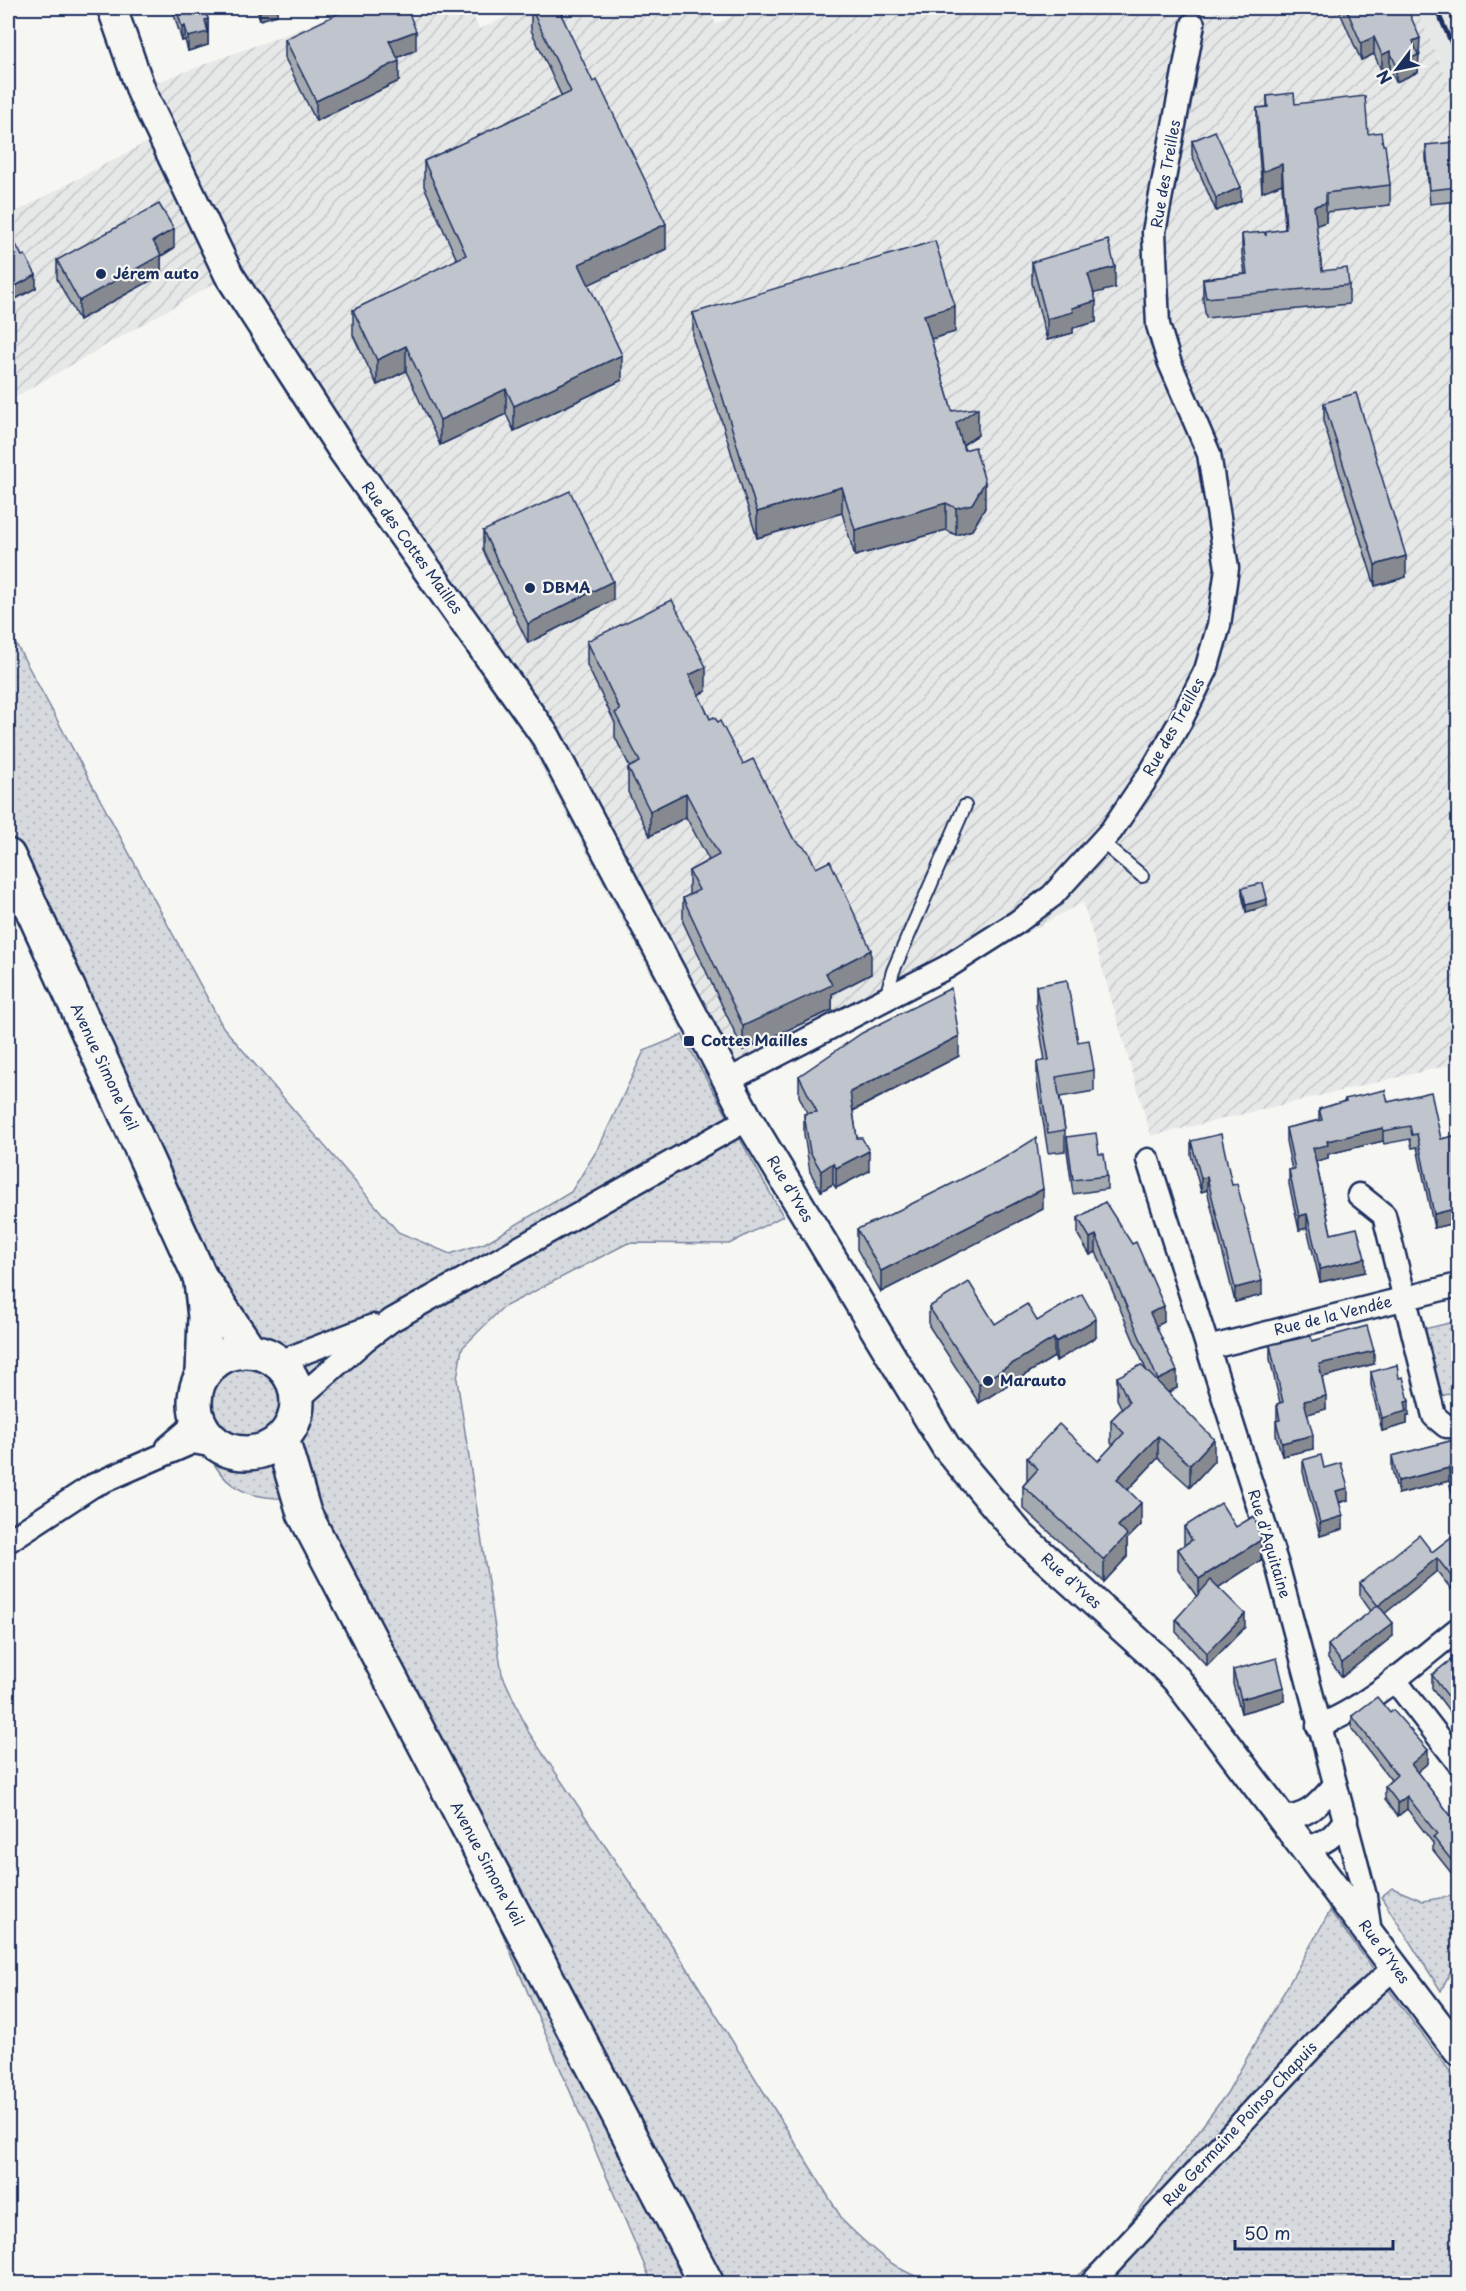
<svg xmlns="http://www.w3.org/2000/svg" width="1466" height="2291" font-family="'Playpen Sans',sans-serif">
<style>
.built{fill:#e6e7e7}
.industrial{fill:url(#industrial-furrows)}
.grass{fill:url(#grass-dots);stroke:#78849e;stroke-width:1.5}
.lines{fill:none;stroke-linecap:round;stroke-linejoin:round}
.service-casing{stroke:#1b2f5e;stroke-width:16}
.minor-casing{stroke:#1b2f5e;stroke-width:27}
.tertiary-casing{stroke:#1b2f5e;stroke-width:33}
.secondary-casing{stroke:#1b2f5e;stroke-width:38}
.service{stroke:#f6f6f2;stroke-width:12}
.minor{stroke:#f6f6f2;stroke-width:22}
.tertiary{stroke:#f6f6f2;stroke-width:28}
.secondary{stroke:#f6f6f2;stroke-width:33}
.rail{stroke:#1b2f5e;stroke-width:4.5}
.wall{fill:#a5a9b0;stroke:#1b2f5e;stroke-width:1.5}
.shaded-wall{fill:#868990;stroke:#1b2f5e;stroke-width:1.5}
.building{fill:#c0c4cd;stroke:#1b2f5e;stroke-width:1.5}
.poi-dot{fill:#1b2f5e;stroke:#f6f6f2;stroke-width:2}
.labels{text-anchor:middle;stroke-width:4.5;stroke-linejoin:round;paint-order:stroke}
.street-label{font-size:15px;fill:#1b2f5e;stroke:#f6f6f2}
.poi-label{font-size:15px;font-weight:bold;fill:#1b2f5e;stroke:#f6f6f2;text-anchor:start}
</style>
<defs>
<pattern id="industrial-furrows" width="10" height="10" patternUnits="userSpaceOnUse" patternTransform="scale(1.5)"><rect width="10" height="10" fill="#e6e7e7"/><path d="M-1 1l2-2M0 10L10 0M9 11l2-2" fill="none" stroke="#c5c6c9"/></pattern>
<pattern id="grass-dots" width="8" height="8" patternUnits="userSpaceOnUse" patternTransform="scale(1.5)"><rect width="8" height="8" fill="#d6d9dd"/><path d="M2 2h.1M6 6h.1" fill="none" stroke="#b7bbc0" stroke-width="1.8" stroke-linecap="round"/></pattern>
</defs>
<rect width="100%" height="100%" fill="#f6f6f2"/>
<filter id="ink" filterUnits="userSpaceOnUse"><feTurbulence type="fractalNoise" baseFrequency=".0167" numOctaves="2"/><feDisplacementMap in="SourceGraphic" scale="12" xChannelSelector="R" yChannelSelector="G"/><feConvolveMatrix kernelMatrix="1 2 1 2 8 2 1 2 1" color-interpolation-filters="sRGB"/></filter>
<g filter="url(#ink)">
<polygon class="built" points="1416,8 1458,8 1458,103"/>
<polygon class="industrial" points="357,8 470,8 479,29 529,8 708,8 716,24 749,8 1416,8 1458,103 1458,1063 1151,1136 1083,902 718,1101 501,691 335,465 217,282 8,401 8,216 149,141 128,95 157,82"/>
<g class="grass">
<path d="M8 629 223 1027 398 1232 450 1254 485 1243 571 1192 599 1147 644 1051 682 1035 783 1216 729 1244 628 1243 502 1308 462 1348 457 1379 502 1674 529 1733 686 1966 844 2222C873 2250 896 2273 936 2283H652L316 1497C256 1503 214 1495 202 1428 200 1415 196 1400 197 1386 199 1369 209 1350 215 1333L8 880Z"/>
<polygon points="1458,1321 1458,1392 1440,1396 1424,1329"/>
<polygon points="1392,1888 1423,1901 1458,1895 1458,1963 1453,1966 1441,1991 1381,1897"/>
<polygon points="1330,1911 1458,2082 1458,2283 1056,2284 1074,2278 1109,2251 1227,2093"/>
</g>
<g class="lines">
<g class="service-casing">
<g id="service">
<polyline points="1102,842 1142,876"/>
<polyline points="886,998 893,971 965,806"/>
</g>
</g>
<g class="minor-casing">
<g id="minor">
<polyline points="727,1081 947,967 1016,923 1052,896 1111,831 1151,772 1180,722 1206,670 1219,625 1227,568 1209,454 1169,361 1158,325 1154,232 1193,24"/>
<polyline points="1148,1160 1278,1568 1365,1896 1370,1933"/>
<polyline points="1359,1195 1384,1215 1434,1416 1446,1426 1458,1426"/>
<polyline points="1208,1348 1458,1285"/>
<polyline points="279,1362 373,1326"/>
<polyline points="297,1400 365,1340 392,1320 748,1119"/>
<polyline points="168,1447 189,1429 195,1412"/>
<polyline points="8,1541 92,1486 193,1442 220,1447"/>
<polyline points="1394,1679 1458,1762"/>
<path d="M1318 1726C1366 1709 1418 1660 1458 1629"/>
<path d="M1282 1818C1309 1817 1318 1804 1334 1786"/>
<path d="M1305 1847C1326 1844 1334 1836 1346 1819"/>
<polyline points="1091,2284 1348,2009 1394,1968"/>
</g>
</g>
<g class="tertiary-casing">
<polyline id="tertiary" points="112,8 142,93 229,275 343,451 546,737 748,1119 946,1447 1020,1535 1155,1657 1177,1680 1458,2051"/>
</g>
<g class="secondary-casing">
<g id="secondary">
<polyline points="8,856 200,1277 250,1351"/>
<polyline points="201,1282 205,1317 203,1373"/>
<circle cx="246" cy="1402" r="51"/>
<polyline points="282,1439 304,1513 707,2284"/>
</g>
</g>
<use href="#service" class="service"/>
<use href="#minor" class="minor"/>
<use href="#tertiary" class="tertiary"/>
<use href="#secondary" class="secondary"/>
<g class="rail">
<polyline points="1436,8 1458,58"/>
<polyline points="1449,8 1458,30"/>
</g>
</g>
<g class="wall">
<polygon points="172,8 205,8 208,19 208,45 188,51 185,40 182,41"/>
<polygon points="253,8 277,8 277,15 260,20 257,10 254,11"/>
<polygon points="531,8 558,8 666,249 588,284 622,380 514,431 506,414 440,445 406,371 377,385 353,335 353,310 457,260 424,186 424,161 562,97 531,30"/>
<polygon points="1338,8 1407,8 1420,55 1418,55 1418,72 1396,82 1390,68 1382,72 1374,54 1361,60"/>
<polygon points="285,39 416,50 397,58 399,81 316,121 285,58"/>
<polygon points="1267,96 1295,104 1368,134 1383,145 1390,185 1390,205 1326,212 1326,222 1316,225 1322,271 1349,285 1349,304 1206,318 1203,299 1203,279 1245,274 1242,254 1242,234 1266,236 1285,229 1282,184 1262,192 1257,128 1257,108 1267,107"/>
<polygon points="1192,141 1241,201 1216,211 1192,155"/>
<polygon points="1426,145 1458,164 1458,201 1430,204 1426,158"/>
<polygon points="8,229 36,288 8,303"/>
<polygon points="174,248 161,256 161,275 79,320 57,279 57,260"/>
<polygon points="1032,262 1115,288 1093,293 1096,322 1073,328 1073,333 1047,340 1032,283"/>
<polygon points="693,313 955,332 931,339 952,411 978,435 963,445 985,508 972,530 956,535 946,530 855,556 842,513 757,538 722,422 693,339"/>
<polygon points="1324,403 1406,577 1375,586 1324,424"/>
<polygon points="483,531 613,600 528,643 483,550"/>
<polygon points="587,641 706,691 698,694 710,719 793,838 816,868 871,974 832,994 832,1010 743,1050 683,922 683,898 689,895 689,871 709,860 686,817 650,836 628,792 628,768 630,767 615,737 615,723 587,665"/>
<polygon points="1242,888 1267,906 1246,912 1242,895"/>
<polygon points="1036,986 1078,1042 1094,1070 1094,1091 1060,1097 1065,1130 1065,1151 1048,1153 1037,1082 1037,1062 1045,1061 1036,1006"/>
<polygon points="959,1056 853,1111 857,1138 869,1171 836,1188 833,1184 821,1191 810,1172 804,1134 804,1114 807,1113 799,1096 799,1076"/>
<polygon points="1345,1099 1388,1102 1441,1139 1458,1135 1458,1222 1434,1228 1417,1147 1412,1148 1410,1139 1384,1144 1383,1141 1328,1154 1328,1158 1316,1161 1331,1234 1365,1272 1320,1282 1307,1228 1299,1230 1289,1184 1289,1170 1292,1170 1286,1141 1286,1128 1319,1120 1319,1109 1345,1101"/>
<polygon points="1067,1137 1099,1154 1107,1176 1107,1189 1073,1194 1067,1151"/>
<polygon points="1191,1141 1232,1185 1262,1295 1235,1302 1207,1190 1201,1192 1191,1155"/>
<polygon points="1105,1202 1164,1322 1156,1326 1177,1388 1168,1393 1214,1461 1190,1487 1158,1458 1128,1490 1141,1525 1127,1539 1127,1557 1104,1582 1023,1508 1023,1486 1027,1481 1027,1458 1098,1461 1113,1445 1111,1443 1111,1420 1122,1409 1117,1399 1117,1377 1147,1372 1096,1252 1090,1255 1078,1235 1078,1218"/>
<polygon points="1043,1209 881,1292 857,1249 857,1229"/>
<polygon points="929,1307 995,1324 1037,1321 1096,1337 1056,1361 1054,1357 979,1403 929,1326"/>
<polygon points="1312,1341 1374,1364 1322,1377 1326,1409 1307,1414 1313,1449 1282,1456 1276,1435 1276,1421 1277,1421 1277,1404 1280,1403 1270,1359 1270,1345"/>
<polygon points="1371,1372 1409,1415 1407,1415 1407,1424 1382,1431 1371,1385"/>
<polygon points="1458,1439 1453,1496 1449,1481 1398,1494 1392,1469 1392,1456"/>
<polygon points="1303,1460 1324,1468 1348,1500 1339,1503 1343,1529 1320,1536 1303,1472"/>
<polygon points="1184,1527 1236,1527 1261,1560 1218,1587 1245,1627 1207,1666 1176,1632 1176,1619 1197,1597 1178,1570 1178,1549 1184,1545"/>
<polygon points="1458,1532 1458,1583 1451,1589 1437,1571 1385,1613 1393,1636 1342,1677 1328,1659 1328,1645 1371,1611 1360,1596 1360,1583 1432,1552"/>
<polygon points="1458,1654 1450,1712 1432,1688 1432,1675"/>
<polygon points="1233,1670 1284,1701 1241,1713 1233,1684"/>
<polygon points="1352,1716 1428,1763 1417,1772 1454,1820 1458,1818 1458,1876 1456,1879 1433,1850 1433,1843 1407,1809 1398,1816 1385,1799 1385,1786 1391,1780 1352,1729"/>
</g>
<g class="shaded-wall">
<polygon points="254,8 257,8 257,10 254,11"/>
<polygon points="260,8 277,8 277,15 260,20"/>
<polygon points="208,19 208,45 188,51 188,37 205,20"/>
<polygon points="185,26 185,40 182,41 182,27"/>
<polygon points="416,31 416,50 389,61 389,41"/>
<polygon points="1374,37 1374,54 1361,60 1361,43"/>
<polygon points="1420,38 1418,72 1396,82 1396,65 1413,41"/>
<polygon points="1390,51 1390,68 1382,72 1382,55"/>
<polygon points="399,61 399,81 316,121 316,101"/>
<polygon points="1282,164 1282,184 1262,192 1262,172"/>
<polygon points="1241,187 1241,201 1216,211 1216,198"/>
<polygon points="1326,203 1326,222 1314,226 1314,206"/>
<polygon points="666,224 666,249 579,289 579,264"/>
<polygon points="174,229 174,248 161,256 161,275 79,320 79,301 153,241"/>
<polygon points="1115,267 1115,288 1088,295 1088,274"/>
<polygon points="36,275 36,288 8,303 8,290"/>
<polygon points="1096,301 1096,322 1073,328 1073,333 1047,340 1047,319 1072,308"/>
<polygon points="955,306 955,332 924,341 924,315"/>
<polygon points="406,346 406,371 377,385 377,360"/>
<polygon points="622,355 622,380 514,431 514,406"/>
<polygon points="506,389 506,414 440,445 440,420"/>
<polygon points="978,408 978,435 956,449 956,423"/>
<polygon points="985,482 985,508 972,530 956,535 956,508"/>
<polygon points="842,487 842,513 757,538 757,512"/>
<polygon points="946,503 946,530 855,556 855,530"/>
<polygon points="1406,556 1406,577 1375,586 1375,565"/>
<polygon points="613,581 613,600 528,643 528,624"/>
<polygon points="706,667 706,691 689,699 689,675"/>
<polygon points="686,793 686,817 650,836 650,811"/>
<polygon points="1267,899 1267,906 1246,912 1246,905"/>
<polygon points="871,950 871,974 832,994 832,1010 743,1050 743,1026 826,973"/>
<polygon points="959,1036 959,1056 850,1112 850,1092"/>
<polygon points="1383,1128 1383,1141 1328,1154 1328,1158 1313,1162 1313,1148 1327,1141"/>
<polygon points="869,1151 869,1171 836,1188 836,1168"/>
<polygon points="833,1163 833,1184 821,1191 821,1171"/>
<polygon points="1207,1177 1207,1190 1201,1192 1201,1178"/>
<polygon points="1043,1189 1043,1209 881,1292 881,1271"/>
<polygon points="1458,1208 1458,1222 1434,1228 1434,1214"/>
<polygon points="1307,1214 1307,1228 1299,1230 1299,1216"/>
<polygon points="1096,1235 1096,1252 1090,1255 1090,1238"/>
<polygon points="1365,1258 1365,1272 1320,1282 1320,1269"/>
<polygon points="1262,1281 1262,1295 1235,1302 1235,1288"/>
<polygon points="1164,1306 1164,1322 1150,1329 1150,1313"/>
<polygon points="1096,1319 1096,1337 1056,1361 1056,1342"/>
<polygon points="1054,1338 1054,1357 979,1403 979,1384"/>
<polygon points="1374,1351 1374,1364 1319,1378 1319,1364"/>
<polygon points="1177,1371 1177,1388 1158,1397 1158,1380"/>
<polygon points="1326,1396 1326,1409 1304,1415 1304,1401"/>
<polygon points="1409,1401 1409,1415 1407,1415 1407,1424 1382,1431 1382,1418 1405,1402"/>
<polygon points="1313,1435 1313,1449 1282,1456 1282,1443"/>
<polygon points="1158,1436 1158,1458 1117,1501 1117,1479"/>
<polygon points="1214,1439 1214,1461 1190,1487 1190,1465"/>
<polygon points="1449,1468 1449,1481 1398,1494 1398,1481"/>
<polygon points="1458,1481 1458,1494 1453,1496 1453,1482"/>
<polygon points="1348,1488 1348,1500 1336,1503 1336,1491"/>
<polygon points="1141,1503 1141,1525 1127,1539 1127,1557 1104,1582 1104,1560 1118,1526"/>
<polygon points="1343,1516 1343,1529 1320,1536 1320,1523"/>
<polygon points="1261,1540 1261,1560 1199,1600 1199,1579"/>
<polygon points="1437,1558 1437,1571 1378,1619 1378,1606"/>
<polygon points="1458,1570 1458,1583 1451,1589 1451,1576"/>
<polygon points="1245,1614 1245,1627 1207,1666 1207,1653"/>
<polygon points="1393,1623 1393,1636 1342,1677 1342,1663"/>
<polygon points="1284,1687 1284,1701 1241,1713 1241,1699"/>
<polygon points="1458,1692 1458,1706 1450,1712 1450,1699"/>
<polygon points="1428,1750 1428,1763 1411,1777 1411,1764"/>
<polygon points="1407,1796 1407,1809 1398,1816 1398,1803"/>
<polygon points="1458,1863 1458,1876 1456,1879 1456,1866"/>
</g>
<g class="building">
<polygon points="176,8 205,8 208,19 205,20 208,32 188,37 185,26 182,27"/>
<polygon points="350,8 407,8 416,31 389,41 399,61 316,101 285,39"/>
<polygon points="531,8 558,8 593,82 597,80 666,224 579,264 622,355 514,406 506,389 440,420 406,346 377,360 353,310 466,255 424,161 571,92"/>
<polygon points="1346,8 1407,8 1420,38 1413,41 1418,55 1396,65 1390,51 1382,55 1374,37 1361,43"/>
<polygon points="1294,93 1295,104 1365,96 1368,134 1381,132 1383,145 1385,145 1390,185 1326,193 1326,203 1314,206 1322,271 1347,268 1349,285 1206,298 1203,279 1247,274 1242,234 1264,232 1266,236 1266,232 1286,229 1282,164 1262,172 1257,108 1268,107 1267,96"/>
<polygon points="1215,131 1241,187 1216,198 1192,141"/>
<polygon points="1456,142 1458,164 1458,187 1430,190 1426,145"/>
<polygon points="159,204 174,229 153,241 161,255 79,301 57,260"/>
<polygon points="8,229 22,256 25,255 36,275 8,290"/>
<polygon points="1108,240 1115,267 1088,274 1096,301 1072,308 1073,312 1047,319 1032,262"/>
<polygon points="935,241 955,306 924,315 952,411 978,408 956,423 964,450 975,447 985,482 972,504 956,508 946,503 855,530 842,487 757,512 722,395 693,313"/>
<polygon points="1356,393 1406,556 1375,565 1324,403"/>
<polygon points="570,491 613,581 528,624 483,531"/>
<polygon points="672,600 706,667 689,675 710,719 714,717 718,722 720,721 743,764 753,759 793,838 808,851 816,868 830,861 871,950 826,973 832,985 743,1026 683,898 699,890 689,871 719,855 686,793 650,811 628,768 640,762 615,713 620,710 587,641"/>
<polygon points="1263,883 1267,899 1246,905 1242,888"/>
<polygon points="1067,980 1078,1042 1089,1040 1094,1070 1056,1077 1065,1130 1048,1133 1037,1062 1049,1060 1036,986"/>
<polygon points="951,988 959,1036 850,1092 857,1138 862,1138 869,1151 836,1168 833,1163 821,1171 810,1152 804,1114 817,1112 799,1076 862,1033"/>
<polygon points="1385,1090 1388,1102 1431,1092 1441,1139 1458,1135 1458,1208 1434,1214 1417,1134 1412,1135 1410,1126 1384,1131 1383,1128 1327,1141 1328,1145 1313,1148 1331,1234 1357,1228 1365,1258 1320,1269 1307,1214 1299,1216 1289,1170 1295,1169 1286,1128 1322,1120 1319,1109 1346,1101 1345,1099"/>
<polygon points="1096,1133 1099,1154 1104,1154 1107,1176 1073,1180 1067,1137"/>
<polygon points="1221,1134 1232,1185 1237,1184 1262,1281 1235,1288 1207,1177 1201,1178 1191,1141"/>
<polygon points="1036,1138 1043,1189 881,1271 857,1229 887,1216 1004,1158"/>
<polygon points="1105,1202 1132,1244 1136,1242 1164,1306 1150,1313 1177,1371 1158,1380 1096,1235 1090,1238 1078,1218"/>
<polygon points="969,1282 995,1324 1027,1304 1037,1321 1082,1294 1096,1319 1056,1342 1054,1338 979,1384 929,1307"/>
<polygon points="1367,1326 1374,1351 1319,1364 1326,1396 1304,1401 1313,1435 1282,1443 1276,1421 1280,1420 1277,1404 1283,1402 1270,1345 1311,1336 1312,1341"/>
<polygon points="1141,1365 1214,1439 1190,1465 1158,1436 1117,1479 1141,1503 1118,1526 1127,1535 1104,1560 1023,1486 1038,1469 1027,1458 1059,1424 1098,1461 1124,1433 1111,1420 1129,1402 1117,1377"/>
<polygon points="1397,1365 1399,1378 1403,1377 1409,1401 1405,1402 1407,1411 1382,1418 1371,1372"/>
<polygon points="1458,1439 1458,1481 1453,1482 1449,1468 1398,1481 1392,1456"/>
<polygon points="1321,1455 1324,1468 1341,1463 1348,1488 1336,1491 1343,1516 1320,1523 1303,1460"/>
<polygon points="1221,1503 1236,1527 1254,1516 1261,1540 1199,1579 1178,1549 1192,1540 1184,1527"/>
<polygon points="1458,1532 1458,1570 1451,1576 1437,1558 1378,1606 1360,1583 1419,1535 1432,1552"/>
<polygon points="1211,1580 1245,1614 1207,1653 1176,1619"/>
<polygon points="1378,1605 1393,1623 1342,1663 1328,1645"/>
<polygon points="1458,1654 1458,1692 1450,1699 1432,1675"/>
<polygon points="1277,1658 1284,1687 1241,1699 1233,1670"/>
<polygon points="1377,1697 1390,1713 1393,1710 1428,1750 1411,1764 1454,1820 1458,1817 1458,1863 1456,1866 1433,1837 1437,1834 1407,1796 1398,1803 1385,1786 1397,1775 1352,1716"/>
</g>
</g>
<g class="poi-dot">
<circle cx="101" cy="274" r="6"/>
<circle cx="530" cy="588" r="6"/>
<rect x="683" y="1035" width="12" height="12" rx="3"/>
<circle cx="988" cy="1381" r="6"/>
</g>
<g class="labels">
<g class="street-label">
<text transform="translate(1166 174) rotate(-80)" y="5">Rue des Treilles</text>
<text transform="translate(412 548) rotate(54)" y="5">Rue des Cottes Mailles</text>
<text transform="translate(1174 727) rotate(-61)" y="5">Rue des Treilles</text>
<text transform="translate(104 1067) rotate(65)" y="5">Avenue Simone Veil</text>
<text transform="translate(790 1189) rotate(59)" y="5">Rue d'Yves</text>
<text transform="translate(1333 1316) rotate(-14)" y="5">Rue de la Vendée</text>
<text transform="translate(1269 1544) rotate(73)" y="5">Rue d'Aquitaine</text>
<text transform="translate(1071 1581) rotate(42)" y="5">Rue d'Yves</text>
<text transform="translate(487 1864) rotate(62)" y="5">Avenue Simone Veil</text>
<text transform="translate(1384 1952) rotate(54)" y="5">Rue d'Yves</text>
<text transform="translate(1240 2124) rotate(-47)" y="5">Rue Germaine Poinso Chapuis</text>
</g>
<g class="poi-label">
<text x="113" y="279">Jérem auto</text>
<text x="542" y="593">DBMA</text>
<text x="701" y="1046">Cottes Mailles</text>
<text x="1000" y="1386">Marauto</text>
</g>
</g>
<rect width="1466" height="2291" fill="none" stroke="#f6f6f2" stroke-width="30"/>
<rect x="15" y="15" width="1436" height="2261" fill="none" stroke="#1b2f5e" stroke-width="2" filter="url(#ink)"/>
<g transform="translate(1397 69) rotate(238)" stroke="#f6f6f2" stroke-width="4.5" paint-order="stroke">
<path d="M0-4.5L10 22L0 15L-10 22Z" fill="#1b2f5e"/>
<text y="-9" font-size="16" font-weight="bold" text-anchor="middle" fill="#1b2f5e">N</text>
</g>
<path d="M1235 2240v9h158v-9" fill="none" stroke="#1b2f5e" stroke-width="3"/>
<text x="1244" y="2240" font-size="18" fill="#1b2f5e" stroke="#f6f6f2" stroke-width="4.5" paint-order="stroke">50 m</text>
</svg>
